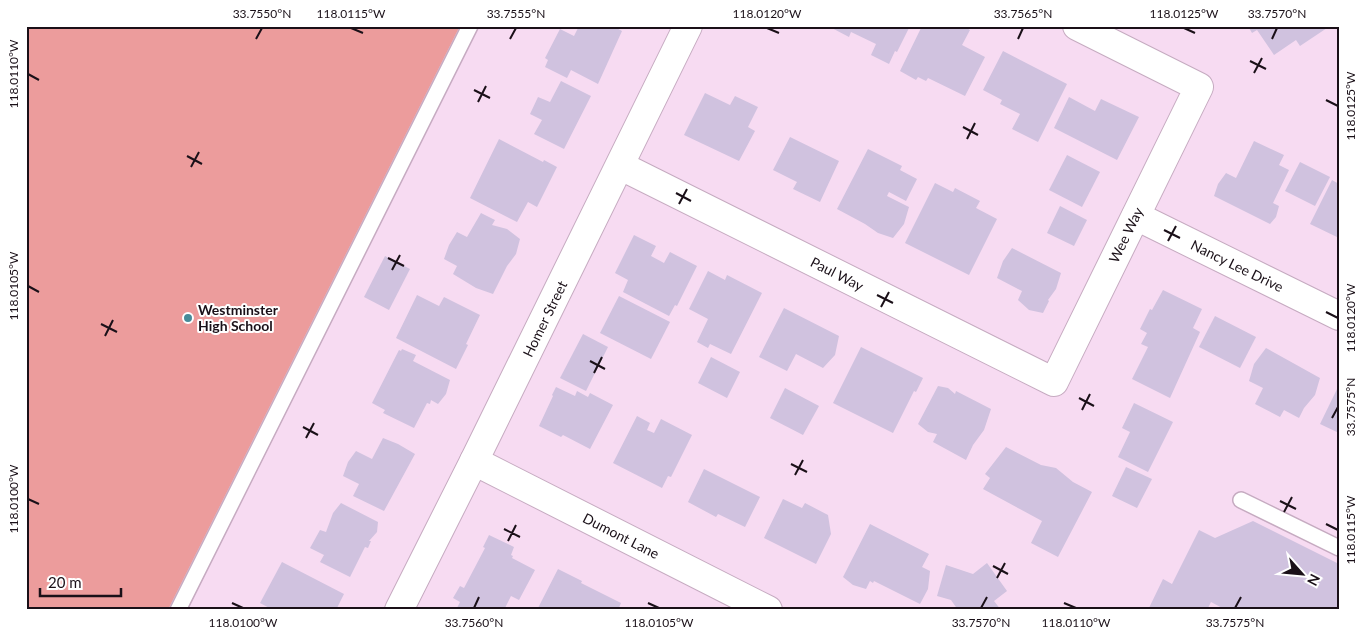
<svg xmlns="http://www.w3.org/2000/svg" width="1365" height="636" font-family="Lato,sans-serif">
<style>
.green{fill:#ec9c9c}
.building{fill:#d0c2df}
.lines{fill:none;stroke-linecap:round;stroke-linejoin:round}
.lane-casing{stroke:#c6abc1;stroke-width:18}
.street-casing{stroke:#c6abc1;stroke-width:30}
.lane{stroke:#fff;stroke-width:15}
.street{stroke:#fff;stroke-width:28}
.ticks{fill:none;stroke:#1a1018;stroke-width:2}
.poi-dot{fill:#478b99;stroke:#fff;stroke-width:2}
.labels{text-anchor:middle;stroke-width:4;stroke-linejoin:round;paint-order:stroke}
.street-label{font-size:14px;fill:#1a1018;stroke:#fff}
.poi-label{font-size:14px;font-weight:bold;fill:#1a1018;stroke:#fff;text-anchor:start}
.neatline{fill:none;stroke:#1a1018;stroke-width:2}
.ticks-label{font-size:12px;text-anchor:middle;fill:#1a1018}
</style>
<rect width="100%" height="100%" fill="#f7dbf2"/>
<polygon class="green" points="26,26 460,26 168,610 26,610"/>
<g class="building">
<polygon points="579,26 613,26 622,31 598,84 571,70 567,78 545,67 548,60 545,58 560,29 574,36"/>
<polygon points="828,26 910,26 897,52 895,51 889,64 871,55 876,44 851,32 849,37"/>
<polygon points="922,26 963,26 970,30 962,45 985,57 965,96 928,78 926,81 918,77 916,80 900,71"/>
<polygon points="1248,26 1325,26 1327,28 1300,46 1296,40 1274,55 1257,30 1252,33"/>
<polygon points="1003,51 1067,84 1038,142 1012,129 1020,114 1000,104 1002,100 983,90"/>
<polygon points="561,81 591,96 564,149 534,134 542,120 530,114 538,97 550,102"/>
<polygon points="705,93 730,105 735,96 758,107 748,127 755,131 739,161 684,135"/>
<polygon points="1069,97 1095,111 1101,99 1139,117 1117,160 1054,128"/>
<polygon points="790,137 839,161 820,202 793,189 797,182 773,170"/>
<polygon points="499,139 543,162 544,160 557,167 537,207 528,202 517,222 470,198"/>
<polygon points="1254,141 1284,155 1279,165 1289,170 1273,203 1279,206 1276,217 1270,224 1214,196 1218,184 1226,173 1236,178"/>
<polygon points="868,149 902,166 900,170 917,179 906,201 889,192 887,196 909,207 904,224 893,238 878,233 865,224 837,209"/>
<polygon points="1067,155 1100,172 1082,207 1049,190"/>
<polygon points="1300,162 1330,177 1315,206 1285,191"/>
<polygon points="1332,180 1339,184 1339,238 1310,224"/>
<polygon points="935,183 953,192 955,188 980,201 976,208 997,219 969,275 905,243"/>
<polygon points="1060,206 1087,220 1074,246 1047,233"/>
<polygon points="481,213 495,220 492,225 507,229 520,239 516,254 507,266 493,294 476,288 453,274 457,266 444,259 449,245 457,232 467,237"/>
<polygon points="634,235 656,246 651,256 664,263 670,252 697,266 677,306 675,305 669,316 623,292 628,280 615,273"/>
<polygon points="1012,248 1061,273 1056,289 1048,300 1049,301 1043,313 1029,310 1018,300 1022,291 997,278 1003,261"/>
<polygon points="385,256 410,269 389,310 364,297"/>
<polygon points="708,271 725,280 727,275 762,293 731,354 710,344 708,348 697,342 708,319 689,309"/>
<polygon points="1163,290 1202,309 1193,328 1200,332 1170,398 1132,379 1148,347 1141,344 1147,333 1140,329 1150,309 1152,310"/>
<polygon points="417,295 439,306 444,297 480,315 466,344 468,345 456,369 396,338"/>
<polygon points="619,296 670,322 651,359 600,333"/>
<polygon points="784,308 839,336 835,355 823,368 796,354 787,371 759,357"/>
<polygon points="1215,316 1256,337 1240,368 1199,347"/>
<polygon points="583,334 608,347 586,391 560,378"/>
<polygon points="861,347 923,378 916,392 914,391 893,433 833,403"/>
<polygon points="1266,348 1320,378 1315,395 1304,408 1299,418 1284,410 1280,417 1255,404 1263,388 1249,381 1254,364"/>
<polygon points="402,349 416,355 413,361 450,380 446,394 438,404 431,400 430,404 427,403 414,428 383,413 385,410 372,403 399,350 401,351"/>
<polygon points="711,357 740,372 727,398 698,383"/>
<polygon points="1339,385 1339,433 1320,424"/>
<polygon points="938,386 948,388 955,394 956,391 991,409 984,430 973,445 966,460 933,442 937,434 928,432 918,424"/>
<polygon points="556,387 575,396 577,391 588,397 590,393 613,405 590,449 563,435 561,437 539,426 553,396 552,395"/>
<polygon points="785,388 819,406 803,435 770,418"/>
<polygon points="1134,403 1173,422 1148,472 1118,457 1130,432 1122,428"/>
<polygon points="637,416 650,423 647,430 654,433 661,419 692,435 671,477 668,476 662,488 613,463"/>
<polygon points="383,438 398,444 415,454 384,511 353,496 359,484 343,476 348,462 356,451 372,459"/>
<polygon points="1006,447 1041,465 1056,468 1073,482 1092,492 1058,557 1031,543 1042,521 983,489 990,478 985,474"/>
<polygon points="1126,467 1152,479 1137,508 1112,496"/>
<polygon points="704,469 760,497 745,527 718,514 716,517 688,502"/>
<polygon points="783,499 802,508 805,503 828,515 831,534 816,564 764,538"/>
<polygon points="341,503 378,522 377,532 369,541 371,541 368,548 365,547 350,577 320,562 324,555 310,548 320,530 326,532 333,513"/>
<polygon points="1253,521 1339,564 1339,610 1226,610 1211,602 1207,610 1148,610 1163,579 1172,584 1199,530 1215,538"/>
<polygon points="870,524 929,554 922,567 930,571 928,589 920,604 874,581 873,583 870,581 866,589 853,585 843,577"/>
<polygon points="489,535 514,547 511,555 513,556 512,558 535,570 519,600 511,596 504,610 456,610 460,602 453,598 460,586 464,588 485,548 483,547"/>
<polygon points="282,562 344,594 336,610 273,610 260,603"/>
<polygon points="987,563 1007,591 994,601 1001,610 958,610 951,600 937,596 946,565 973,574"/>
<polygon points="558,569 582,581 581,583 621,603 618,610 541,610 538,608"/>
</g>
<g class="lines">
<g class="lane-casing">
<g id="lane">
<polyline points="1241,500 1339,548"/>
<polyline points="178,610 470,26"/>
</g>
</g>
<g class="street-casing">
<g id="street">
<polyline points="621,166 1054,382 1199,87 1077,26"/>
<polyline points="1136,216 1339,316"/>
<polyline points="474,461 768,610"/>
<polyline points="399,610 474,461 688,26"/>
</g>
</g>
<use href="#lane" class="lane"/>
<use href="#street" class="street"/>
</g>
<path class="ticks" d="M351 28 363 33M767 28 779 33M1184 28 1195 33M256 39 262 28M510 39 516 28M1018 39 1023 28M1272 39 1277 28M1250 61 1266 69M1254 73 1262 58M28 74 39 80M474 90 490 98M1326 100 1338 106M478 102 486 86M963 127 978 135M967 139 975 123M187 156 202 164M191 167 199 152M676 193 691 201M679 204 687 189M1164 230 1180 238M1168 241 1176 226M388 258 404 266M392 270 400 255M28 286 39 292M877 295 893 303M881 307 889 292M1326 312 1338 318M101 324 117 332M105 336 113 320M590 361 605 369M594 373 602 357M1079 398 1094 406M1082 410 1090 394M1332 418 1338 407M303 427 318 435M306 438 314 423M791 464 807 472M795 475 803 460M28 499 39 504M1280 501 1296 509M1284 512 1292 497M1326 524 1338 530M504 529 520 537M508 541 516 525M993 566 1008 574M997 578 1005 563M232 603 243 608M648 603 659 608M1064 603 1076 608M474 608 479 597M981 608 987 597M1235 608 1241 597"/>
<circle class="poi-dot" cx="188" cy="318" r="5"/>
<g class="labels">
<g class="street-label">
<text transform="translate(1126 235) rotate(-64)" y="5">Wee Way</text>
<text transform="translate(1237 266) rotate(26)" y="5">Nancy Lee Drive</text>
<text transform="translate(837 274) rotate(27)" y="5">Paul Way</text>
<text transform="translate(545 319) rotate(-64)" y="5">Homer Street</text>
<text transform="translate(621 536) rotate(27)" y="5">Dumont Lane</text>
</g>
<g class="poi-label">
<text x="198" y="315">Westminster<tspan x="198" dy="16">High School</tspan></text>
</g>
</g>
<rect width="1365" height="636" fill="none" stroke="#ffffff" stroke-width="55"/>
<g transform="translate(1302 574) rotate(117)" stroke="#ffffff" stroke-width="4" paint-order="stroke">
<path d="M0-4L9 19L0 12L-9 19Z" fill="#1a1018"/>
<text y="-8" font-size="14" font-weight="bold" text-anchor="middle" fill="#1a1018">N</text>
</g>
<path d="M40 588v8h81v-8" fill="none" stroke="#1a1018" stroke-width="2.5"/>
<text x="48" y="588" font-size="15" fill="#1a1018" stroke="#ffffff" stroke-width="4" paint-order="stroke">20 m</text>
<rect x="28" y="28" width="1310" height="580" class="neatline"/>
<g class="ticks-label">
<text x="262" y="18">33.7550°N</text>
<text x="351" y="18">118.0115°W</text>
<text x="516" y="18">33.7555°N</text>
<text x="767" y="18">118.0120°W</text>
<text x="1023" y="18">33.7565°N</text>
<text x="1184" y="18">118.0125°W</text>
<text x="1277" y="18">33.7570°N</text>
<text transform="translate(14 74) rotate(-90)" y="4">118.0110°W</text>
<text transform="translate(1351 106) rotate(-90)" y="4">118.0125°W</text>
<text transform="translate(14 286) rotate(-90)" y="4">118.0105°W</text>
<text transform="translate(1351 318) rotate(-90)" y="4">118.0120°W</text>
<text transform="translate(1351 407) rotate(-90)" y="4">33.7575°N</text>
<text transform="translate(14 499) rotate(-90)" y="4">118.0100°W</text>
<text transform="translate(1351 530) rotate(-90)" y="4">118.0115°W</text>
<text x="243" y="627">118.0100°W</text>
<text x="474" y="627">33.7560°N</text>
<text x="659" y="627">118.0105°W</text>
<text x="981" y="627">33.7570°N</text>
<text x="1076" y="627">118.0110°W</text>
<text x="1235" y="627">33.7575°N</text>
</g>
</svg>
